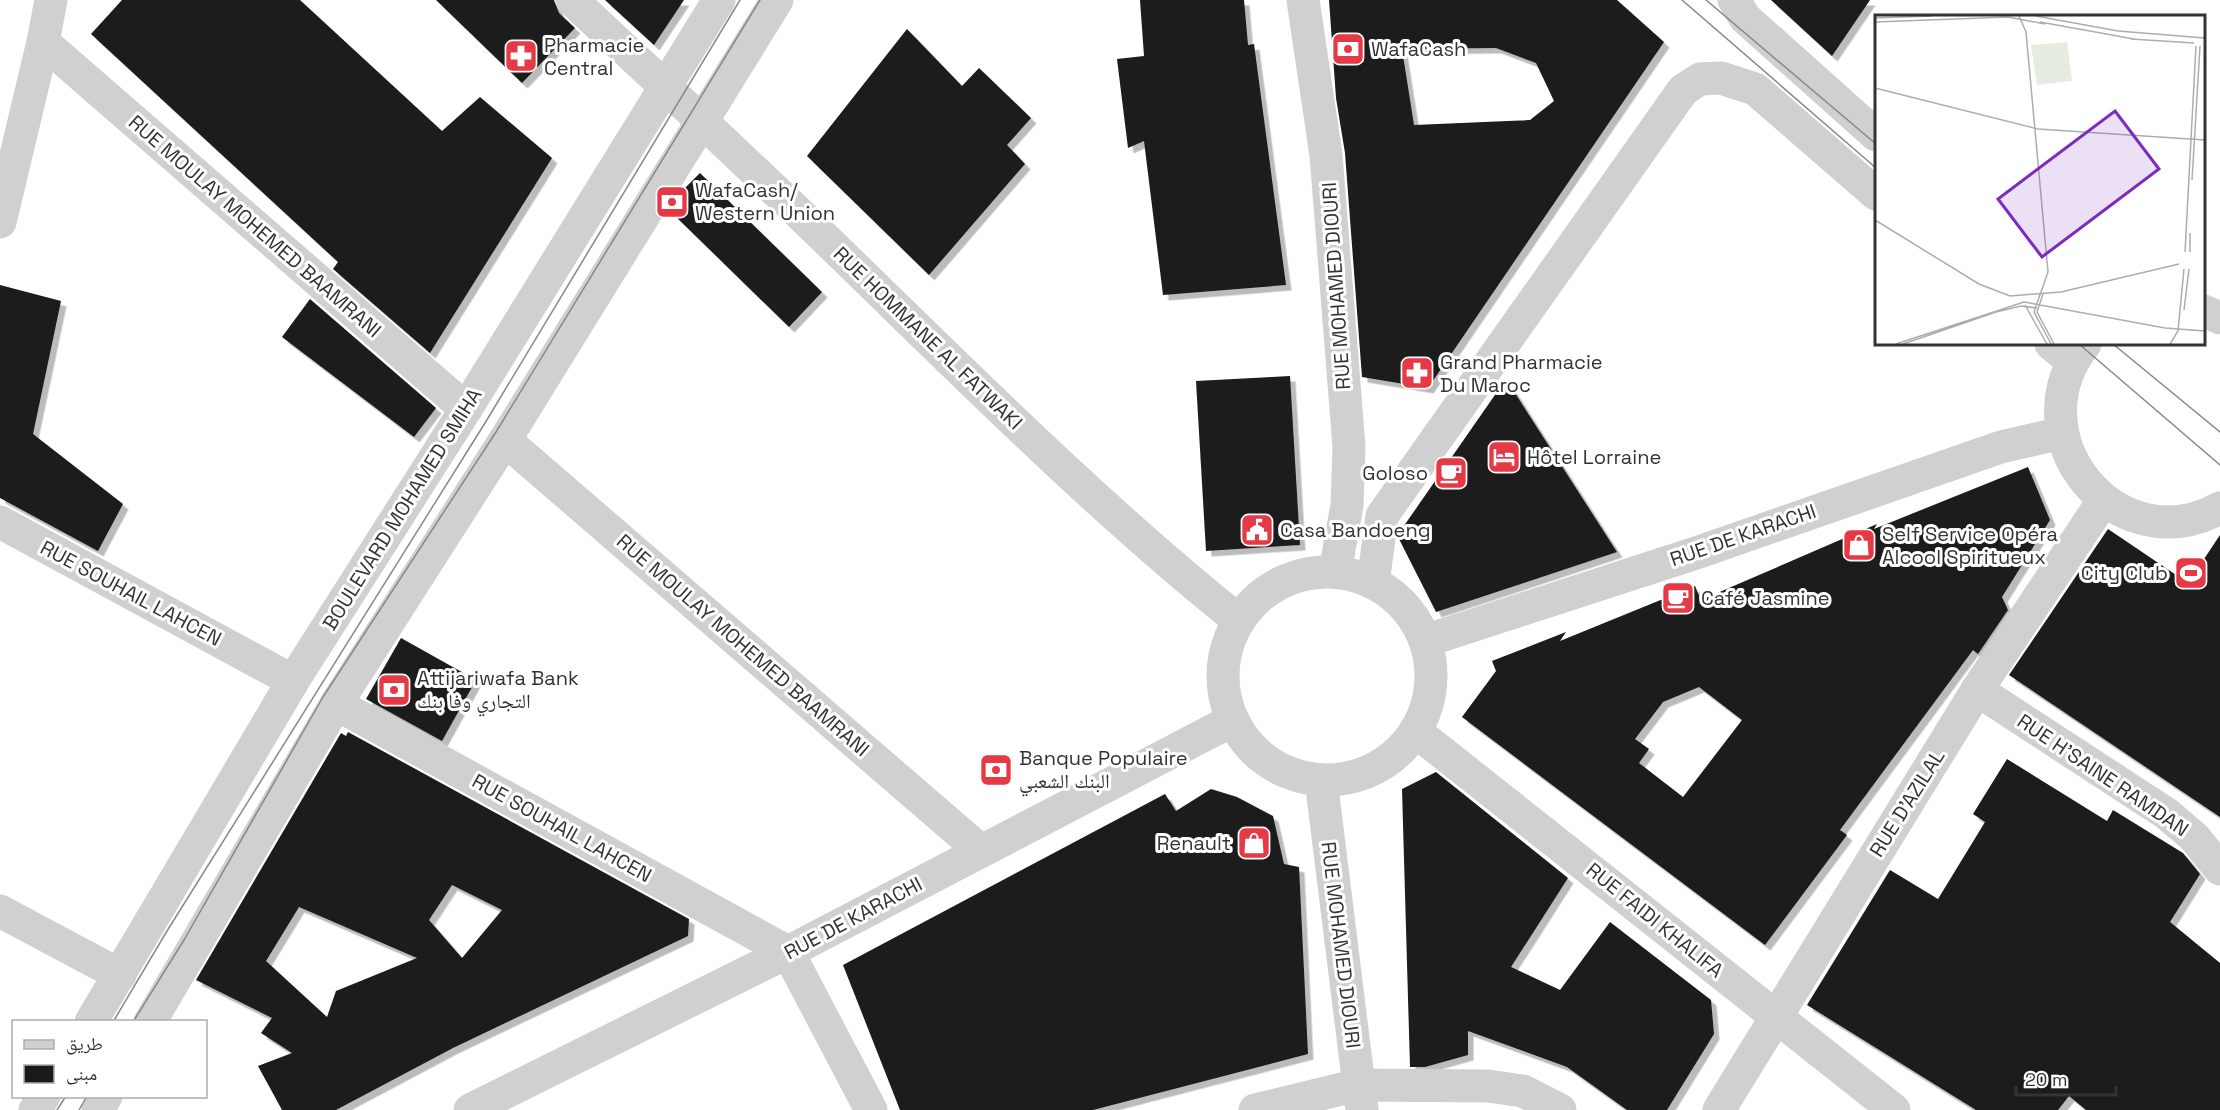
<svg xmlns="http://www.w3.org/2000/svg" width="2220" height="1110" font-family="'Space Grotesk','Noto Naskh Arabic',sans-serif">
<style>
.building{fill:#1a1a1a;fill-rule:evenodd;filter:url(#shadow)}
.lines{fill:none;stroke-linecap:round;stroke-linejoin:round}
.minor{stroke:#d0d0d0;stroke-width:33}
.tertiary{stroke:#d0d0d0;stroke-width:33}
.tram{stroke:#888;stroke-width:1.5}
.labels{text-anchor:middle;stroke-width:6;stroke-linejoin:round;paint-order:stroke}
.poi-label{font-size:20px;fill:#333;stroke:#fff;text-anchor:start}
.street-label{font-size:20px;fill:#333;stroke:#fff}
.inset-road{fill:none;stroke:#adadad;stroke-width:1.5}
.view{fill:#7b2cbf;fill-opacity:0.15;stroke:#7b2cbf;stroke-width:3}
.inset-edge{fill:none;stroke:#333;stroke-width:3}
</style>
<defs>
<filter id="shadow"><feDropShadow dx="5.5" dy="5.5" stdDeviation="0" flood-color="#0004"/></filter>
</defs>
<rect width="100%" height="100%" fill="#fff"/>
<g class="building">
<polygon points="122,0 300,0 442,131 480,97 552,158 430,353 333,269 338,262 91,34"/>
<polygon points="436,0 554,0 559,13 575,28 522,83"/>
<polygon points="605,0 684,0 654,45"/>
<polygon points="1140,0 1244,0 1248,45 1254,44 1286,285 1163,295 1144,141 1128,148 1117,59 1144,56"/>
<path d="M1329 0H1617L1664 42 1428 388 1362 377 1345 153 1336 98ZM1496 48 1536 63 1554 101 1530 120 1414 125 1402 49Z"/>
<polygon points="1771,0 1870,0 1832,56"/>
<polygon points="907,29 962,86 979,68 1031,118 1007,145 1025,164 929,275 807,156"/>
<polygon points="700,173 822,292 789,327 669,210 679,194"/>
<polygon points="0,285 61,301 33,434 123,504 98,551 0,498"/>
<polygon points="310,299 436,408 414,437 282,337"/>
<polygon points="1290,376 1300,545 1206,551 1196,381"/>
<polygon points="1506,379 1617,552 1436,612 1398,537 1399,533"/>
<path d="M2028 467 2050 520 2002 597 2008 610 1978 654 1973 650 1840 830 1847 835 1765 945 1462 717 1496 671 1492 661 1566 632 1560 641 1695 586 1701 600 1877 524 1874 529ZM1699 687 1742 720 1683 797 1639 763 1649 749 1635 739 1663 702Z"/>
<polygon points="2108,529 2188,583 2220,535 2220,817 2009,675"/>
<polygon points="401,638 476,680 442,741 366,699"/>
<path d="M348 732 689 919 688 936 453 1048 336 1110H282L258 1066 292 1053 261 1033 272 1018 196 980 341 733 346 736ZM452 885 502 910 462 958 429 920ZM299 907 417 958 336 991 327 1017 266 961Z"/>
<polygon points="2007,759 2107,821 2113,810 2183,853 2200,874 2170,922 2220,963 2220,1110 2086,1110 2069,1096 2058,1110 1976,1110 1807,1005 1890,870 1938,899 1985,822 1973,814"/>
<polygon points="1436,772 1568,878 1511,967 1560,990 1610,922 1711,1000 1714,1034 1667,1110 1627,1110 1567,1067 1468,1031 1468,1055 1425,1067 1410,1067 1402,789"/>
<polygon points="1211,789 1237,797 1273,816 1284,864 1299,867 1308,1054 1093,1110 900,1110 843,965 1165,794 1176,811"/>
</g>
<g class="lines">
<g class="minor">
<path d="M572 0C661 83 751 166 838 251 968 377 1096 506 1238 620"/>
<polyline points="1303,0 1326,155 1349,447 1347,505 1335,572"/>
<polyline points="1734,0 1745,18 1876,135"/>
<polyline points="43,42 466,409"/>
<polyline points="0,222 43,42 51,0"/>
<polyline points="2051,344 2073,362"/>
<polyline points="505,440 981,851"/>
<polyline points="0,522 293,681"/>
<polyline points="1373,583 1382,516 1683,90 1700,79 1721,78 1755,89 1876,194"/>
<polyline points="1977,690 2167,814 2194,837 2220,869"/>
<polyline points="336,704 788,952 871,1110"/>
<polyline points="1415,731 1894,1110"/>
<polyline points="0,911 120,975"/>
<polyline points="1255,1110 1358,1085 1488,1086 1523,1091 1560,1110"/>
<polyline points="1719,1110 1977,690 2103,501"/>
</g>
<g class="tertiary">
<polyline points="2204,311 2220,318"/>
<path d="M2085 344C2012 435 2116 565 2220 508"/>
<circle cx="1327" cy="676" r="104"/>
<polyline points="1425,641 1699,552 2001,447 2062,433"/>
<polyline points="1321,780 1362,1110"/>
<polyline points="91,1022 293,681 466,409 719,0"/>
<polyline points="150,1022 336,704 505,440 777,0"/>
<polyline points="35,1110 44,1096"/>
<polyline points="98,1110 106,1096"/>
<polyline points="470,1110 788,952 1233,720"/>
</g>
<g class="tram">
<polyline points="1682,0 1876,168"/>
<polyline points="1706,0 1876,144"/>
<polyline points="2079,344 2220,465"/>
<polyline points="2113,344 2220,432"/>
<polyline points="113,1022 167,931 485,423 740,0"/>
<polyline points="133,1022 184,940 323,697 496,432 760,0"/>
<polyline points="57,1110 66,1096"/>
<polyline points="79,1110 87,1096"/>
</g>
</g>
<defs>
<g id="bank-square" transform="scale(1.725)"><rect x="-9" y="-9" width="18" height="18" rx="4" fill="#e63946" stroke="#fff"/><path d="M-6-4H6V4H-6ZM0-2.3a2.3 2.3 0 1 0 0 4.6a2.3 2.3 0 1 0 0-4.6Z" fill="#fff"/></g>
<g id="pharmacy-square" transform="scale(1.725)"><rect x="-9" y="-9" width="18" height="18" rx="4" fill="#e63946" stroke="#fff"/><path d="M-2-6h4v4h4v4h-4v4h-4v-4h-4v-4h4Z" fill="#fff"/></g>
<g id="hotel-square" transform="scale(1.725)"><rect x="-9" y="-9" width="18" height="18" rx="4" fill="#e63946" stroke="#fff"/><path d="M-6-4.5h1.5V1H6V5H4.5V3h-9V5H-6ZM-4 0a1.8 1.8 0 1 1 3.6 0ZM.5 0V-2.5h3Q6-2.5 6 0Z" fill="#fff"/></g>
<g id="cafe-square" transform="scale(1.725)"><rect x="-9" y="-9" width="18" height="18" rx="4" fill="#e63946" stroke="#fff"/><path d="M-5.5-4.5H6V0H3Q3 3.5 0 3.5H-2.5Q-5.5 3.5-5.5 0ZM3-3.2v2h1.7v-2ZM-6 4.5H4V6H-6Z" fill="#fff"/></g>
<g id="civic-square" transform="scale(1.725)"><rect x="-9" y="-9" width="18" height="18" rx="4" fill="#e63946" stroke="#fff"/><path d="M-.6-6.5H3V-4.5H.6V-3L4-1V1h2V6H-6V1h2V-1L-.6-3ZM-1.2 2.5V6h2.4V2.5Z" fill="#fff"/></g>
<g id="shop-square" transform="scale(1.725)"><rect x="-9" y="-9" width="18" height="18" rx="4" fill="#e63946" stroke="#fff"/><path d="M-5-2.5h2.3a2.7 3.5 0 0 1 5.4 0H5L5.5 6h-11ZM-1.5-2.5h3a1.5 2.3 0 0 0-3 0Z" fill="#fff"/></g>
<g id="stadium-square" transform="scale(1.725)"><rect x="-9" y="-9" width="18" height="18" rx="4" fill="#e63946" stroke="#fff"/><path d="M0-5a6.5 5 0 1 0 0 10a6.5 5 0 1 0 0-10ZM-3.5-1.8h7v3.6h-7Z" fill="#fff"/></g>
</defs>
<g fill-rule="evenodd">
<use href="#bank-square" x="1348" y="49"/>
<use href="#pharmacy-square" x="521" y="56"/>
<use href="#bank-square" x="672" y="202"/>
<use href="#pharmacy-square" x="1417" y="373"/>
<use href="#hotel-square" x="1504" y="457"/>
<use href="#cafe-square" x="1451" y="473"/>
<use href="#civic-square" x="1257" y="530"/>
<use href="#shop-square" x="1859" y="545"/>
<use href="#stadium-square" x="2191" y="573"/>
<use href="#cafe-square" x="1678" y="598"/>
<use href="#bank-square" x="394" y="690"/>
<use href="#bank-square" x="996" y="770"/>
<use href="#shop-square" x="1254" y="843"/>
</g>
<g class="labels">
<g class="poi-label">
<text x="544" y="52">Pharmacie<tspan x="544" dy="23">Central</tspan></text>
<text x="1371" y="56">WafaCash</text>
<text x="695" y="197">WafaCash/<tspan x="695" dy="23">Western Union</tspan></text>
<text x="1440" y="369">Grand Pharmacie<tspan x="1440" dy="23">Du Maroc</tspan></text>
<text x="1527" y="464">Hôtel Lorraine</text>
<text x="1428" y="480" text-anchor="end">Goloso</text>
<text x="1280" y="537">Casa Bandoeng</text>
<text x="1882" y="541">Self Service Opéra<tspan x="1882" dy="23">Alcool Spiritueux</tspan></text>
<text x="2168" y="580" text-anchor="end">City Club</text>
<text x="1701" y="605">Café Jasmine</text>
<text x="417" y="685">Attijariwafa Bank<tspan x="417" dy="23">التجاري وفا بنك</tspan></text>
<text x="1019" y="765">Banque Populaire<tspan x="1019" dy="23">البنك الشعبي</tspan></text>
<text x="1231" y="850" text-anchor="end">Renault</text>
</g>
<g class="street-label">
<text transform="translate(255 226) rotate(41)" y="7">RUE MOULAY MOHEMED BAAMRANI</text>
<text transform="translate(1336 286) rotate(-94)" y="7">RUE MOHAMED DIOURI</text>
<text transform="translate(928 338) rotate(44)" y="7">RUE HOMMANE AL FATWAKI</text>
<text transform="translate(402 509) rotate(-58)" y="7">BOULEVARD MOHAMED SMIHA</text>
<text transform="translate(1743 535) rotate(-19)" y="7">RUE DE KARACHI</text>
<text transform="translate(131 593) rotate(28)" y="7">RUE SOUHAIL LAHCEN</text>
<text transform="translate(743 645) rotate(41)" y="7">RUE MOULAY MOHEMED BAAMRANI</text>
<text transform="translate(2103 775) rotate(34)" y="7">RUE H'SAINE RAMDAN</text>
<text transform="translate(1907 803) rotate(-58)" y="7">RUE D'AZILAL</text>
<text transform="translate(562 828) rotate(29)" y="7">RUE SOUHAIL LAHCEN</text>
<text transform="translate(853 918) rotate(-28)" y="7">RUE DE KARACHI</text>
<text transform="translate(1655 920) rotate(39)" y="7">RUE FAIDI KHALIFA</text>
<text transform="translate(1341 945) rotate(83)" y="7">RUE MOHAMED DIOURI</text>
</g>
</g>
<g transform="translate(1875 15)">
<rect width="330" height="330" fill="#fff"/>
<path d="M192 27 197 66 162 70 156 30Z" fill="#e6ecdf"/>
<path class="inset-road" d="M144 1 151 17 173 257 159 297 176 329M161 1 243 16 330 23M0 3 57 1M0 7 133 2 170 9M165 7 259 24M256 24 319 28M0 73 163 114 330 125M317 165 325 31M0 205 104 269 135 281 186 277 304 249M310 237 321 31M315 237V218M168 279 162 297 179 329M150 290 172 329M309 295 314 254M21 329 149 287 290 313 330 316M28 329 121 297 146 291 162 293M295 329 303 316 309 254"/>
<path class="view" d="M240 96 284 154 167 242 123 184Z"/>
<rect width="330" height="330" class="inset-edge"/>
</g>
<rect x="12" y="1020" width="195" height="78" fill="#ffffff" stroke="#adadad" stroke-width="1.5"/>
<rect x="24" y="1040" width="30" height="9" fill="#d0d0d0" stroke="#adadad" stroke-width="1.5"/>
<text x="66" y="1050" font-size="18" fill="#333333">طريق</text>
<rect x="24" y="1065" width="30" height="18" fill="#1a1a1a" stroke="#adadad" stroke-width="1.5"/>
<text x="66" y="1080" font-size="18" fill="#333333">مبنى</text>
<path d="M2016 1086v9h100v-9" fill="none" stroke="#333333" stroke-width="3"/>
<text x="2025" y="1086" font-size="18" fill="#333333" stroke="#ffffff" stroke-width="4.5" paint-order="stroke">20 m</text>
</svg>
